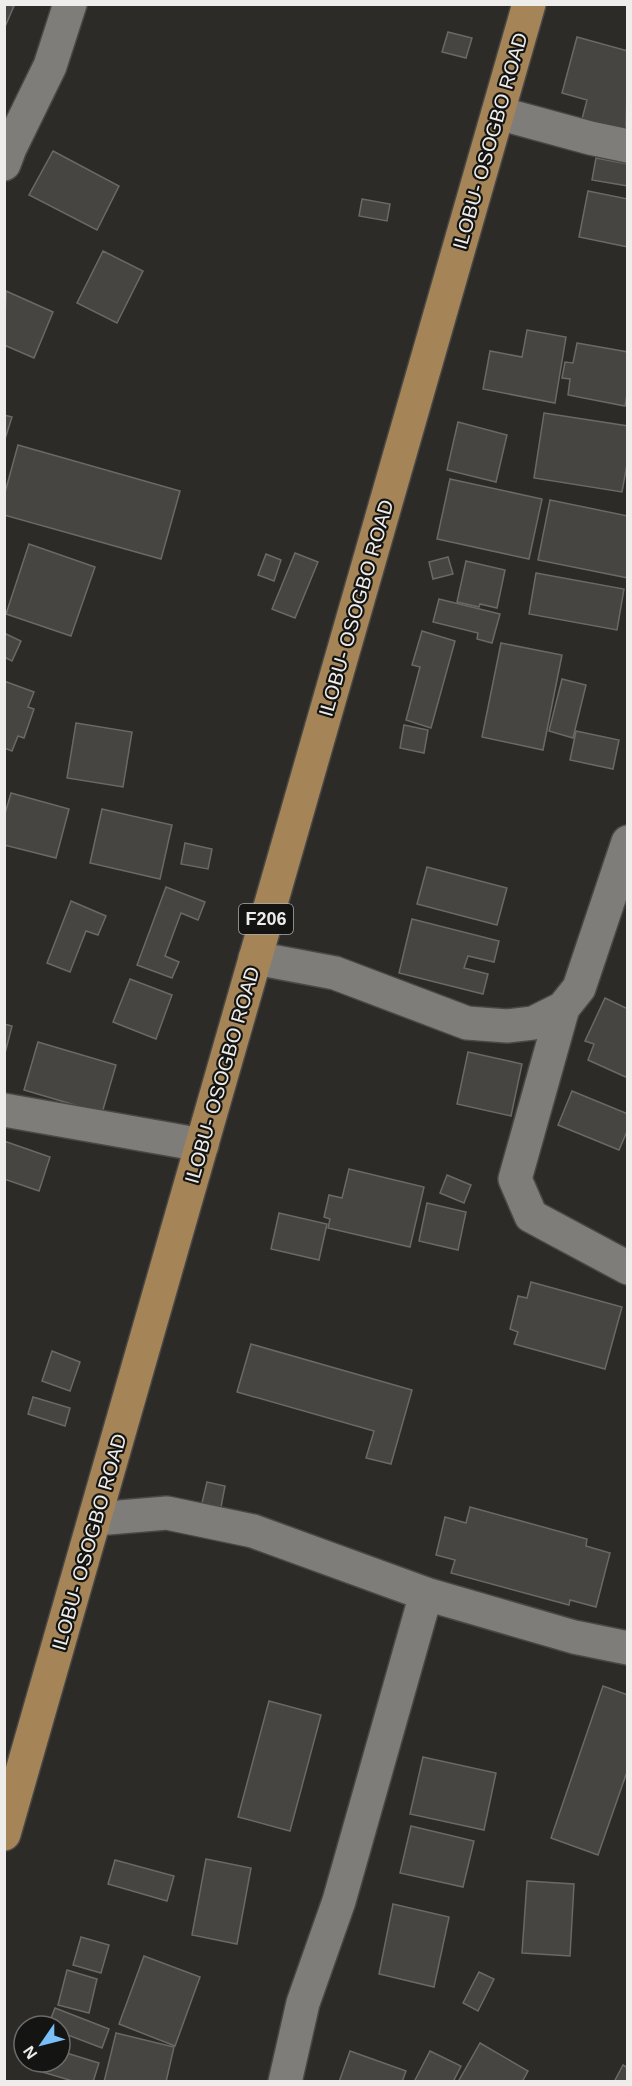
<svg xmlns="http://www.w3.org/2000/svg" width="632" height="2086" font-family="Arial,sans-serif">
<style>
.building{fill:#474542;stroke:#6b6865;stroke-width:1.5}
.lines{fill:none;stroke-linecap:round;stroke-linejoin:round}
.minor-casing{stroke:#494845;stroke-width:36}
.major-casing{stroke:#494845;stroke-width:36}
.minor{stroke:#7f7d7a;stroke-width:33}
.major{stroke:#a58557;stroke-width:33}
.labels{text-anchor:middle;stroke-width:4.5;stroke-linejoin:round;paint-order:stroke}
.shield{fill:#141413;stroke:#adacaa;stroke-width:1.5}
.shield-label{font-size:18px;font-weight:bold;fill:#eeedeb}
.street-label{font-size:20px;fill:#eeedeb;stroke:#141413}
</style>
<rect width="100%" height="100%" fill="#2d2b28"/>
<g class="building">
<polygon points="4,4 14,6 4,29"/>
<polygon points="448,32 472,38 466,58 442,52"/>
<polygon points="577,37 628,51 626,131 582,119 587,100 562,93"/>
<polygon points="53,151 119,186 97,230 29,195"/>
<polygon points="596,158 628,164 628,186 592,180"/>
<polygon points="588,191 628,199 628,247 579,237"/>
<polygon points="362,199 390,204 387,221 359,216"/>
<polygon points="103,251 143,271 117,323 77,303"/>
<polygon points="6,291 53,312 34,358 4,345"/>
<polygon points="527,330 566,337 555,403 483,389 490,351 522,357"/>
<polygon points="577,343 628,352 628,389 625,406 568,395 570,379 562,378 565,362 573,363"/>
<polygon points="544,413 628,426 628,459 622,492 534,478"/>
<polygon points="4,415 12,417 4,442"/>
<polygon points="458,422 507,435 496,482 447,470"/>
<polygon points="18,445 180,491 161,559 4,515 4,496"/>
<polygon points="450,479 542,499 529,559 437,539"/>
<polygon points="550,500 628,516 628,578 538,560"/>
<polygon points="29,544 95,567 71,636 6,614"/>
<polygon points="295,553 318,562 295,618 272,609"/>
<polygon points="266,554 281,560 274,581 258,575"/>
<polygon points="448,557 453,574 433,579 429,562"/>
<polygon points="466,561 505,570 497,608 480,604 479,607 457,602"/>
<polygon points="536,573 624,589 617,630 529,614"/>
<polygon points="439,599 500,614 492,643 477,639 478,633 433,622"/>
<polygon points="422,631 455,641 431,728 406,720 420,667 412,665"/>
<polygon points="4,633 21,641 12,661 4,657"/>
<polygon points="501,643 562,655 543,750 482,737"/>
<polygon points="562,679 586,685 573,738 549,731"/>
<polygon points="4,681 34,692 28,707 34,709 24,738 18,736 12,751 4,748"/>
<polygon points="76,723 132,732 123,787 67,778"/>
<polygon points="404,725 428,730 424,753 400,748"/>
<polygon points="576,731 619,740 613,769 570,760"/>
<polygon points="11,793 69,809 56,858 4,845 4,817"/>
<polygon points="102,809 172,825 160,879 90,863"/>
<polygon points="185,843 212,849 208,869 181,864"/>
<polygon points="427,867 507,888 497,925 417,904"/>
<polygon points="166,887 205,902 198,920 181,913 165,956 179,962 172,978 137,965"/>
<polygon points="71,901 106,916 98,935 86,931 70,972 47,963"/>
<polygon points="412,919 499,941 494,962 468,956 464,968 488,974 483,994 399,973"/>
<polygon points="130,979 172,995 156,1039 113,1022"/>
<polygon points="605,998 628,1009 628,1078 588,1060 594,1044 585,1041"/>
<polygon points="4,1024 12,1026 4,1057"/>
<polygon points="38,1042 116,1065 102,1113 24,1090"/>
<polygon points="468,1052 522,1064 511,1116 457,1104"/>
<polygon points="572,1091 628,1114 628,1129 619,1150 558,1125"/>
<polygon points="4,1141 50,1157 39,1191 4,1179"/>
<polygon points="349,1169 424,1187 410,1247 328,1228 330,1219 324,1217 329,1195 342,1198"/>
<polygon points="447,1175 471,1185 464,1203 440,1193"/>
<polygon points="427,1203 466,1212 458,1250 419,1241"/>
<polygon points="279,1213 327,1224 319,1260 271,1249"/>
<polygon points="531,1282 622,1307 605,1369 514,1344 518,1332 510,1329 518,1296 527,1298"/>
<polygon points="251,1344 412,1390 391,1464 366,1458 374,1431 237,1392"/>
<polygon points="52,1351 80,1362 70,1391 42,1381"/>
<polygon points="33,1397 70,1408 65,1426 28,1414"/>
<polygon points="207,1482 225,1486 221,1507 202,1503"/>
<polygon points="470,1507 587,1539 586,1546 610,1553 596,1607 570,1600 569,1605 451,1573 455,1560 436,1555 445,1517 466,1523"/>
<polygon points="603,1686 628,1695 628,1769 598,1855 551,1838"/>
<polygon points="269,1701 321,1715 290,1831 238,1817"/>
<polygon points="423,1757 496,1773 484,1830 410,1814"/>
<polygon points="411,1826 474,1841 463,1887 400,1873"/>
<polygon points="206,1859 251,1868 237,1944 192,1935"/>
<polygon points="115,1860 174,1876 167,1901 108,1884"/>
<polygon points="527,1881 574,1884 570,1956 522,1953"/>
<polygon points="393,1904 449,1917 434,1987 379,1974"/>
<polygon points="81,1937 109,1945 101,1973 73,1965"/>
<polygon points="144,1956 200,1977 175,2046 119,2024"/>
<polygon points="67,1970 97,1979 89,2013 58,2005"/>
<polygon points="479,1972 494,1979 478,2011 463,2003"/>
<polygon points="55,2008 109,2029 102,2048 60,2032 60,2026 48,2026"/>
<polygon points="116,2033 174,2047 166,2082 104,2082"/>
<polygon points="480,2043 528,2071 522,2082 458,2082"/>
<polygon points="60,2051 99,2063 93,2082 76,2082 39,2071 42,2062 60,2062"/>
<polygon points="350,2051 406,2071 402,2082 339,2082"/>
<polygon points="430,2051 461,2066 453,2082 414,2082"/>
<polygon points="623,2065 628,2068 628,2082 614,2082"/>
</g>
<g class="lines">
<g class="minor-casing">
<g id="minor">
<polyline points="498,113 590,138 628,146"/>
<polyline points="4,164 10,148 50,66 70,4"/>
<polyline points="255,958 335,973 467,1023 507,1026 533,1023 563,1008 579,988 628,842"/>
<polyline points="563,1008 515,1179 531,1216 628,1268"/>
<polyline points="4,1110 202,1145"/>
<polyline points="96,1519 167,1513 253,1531 426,1594 574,1637 628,1648"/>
<polyline points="285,2082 303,2003 339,1901 426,1594"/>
</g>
</g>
<g class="major-casing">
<polyline id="major" points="4,1834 529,4"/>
</g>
<use href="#minor" class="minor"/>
<use href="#major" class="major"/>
</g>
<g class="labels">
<rect class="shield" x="239" y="904" width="54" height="30" rx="4.5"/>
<g class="shield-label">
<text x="266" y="925">F206</text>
</g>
<g class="street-label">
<text transform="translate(490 141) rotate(-74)" y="7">ILOBU- OSOGBO ROAD</text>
<text transform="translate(356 608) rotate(-74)" y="7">ILOBU- OSOGBO ROAD</text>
<text transform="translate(222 1075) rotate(-74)" y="7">ILOBU- OSOGBO ROAD</text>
<text transform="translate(89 1542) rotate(-74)" y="7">ILOBU- OSOGBO ROAD</text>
</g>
</g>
<rect width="632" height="2086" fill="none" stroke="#eeedeb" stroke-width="12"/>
<g transform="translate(42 2044) rotate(235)"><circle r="28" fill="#141413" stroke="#6b6b69" stroke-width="1.5"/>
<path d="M0-4.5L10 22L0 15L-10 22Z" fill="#79bff8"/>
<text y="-9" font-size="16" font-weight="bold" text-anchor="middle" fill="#eeedeb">N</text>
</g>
</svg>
